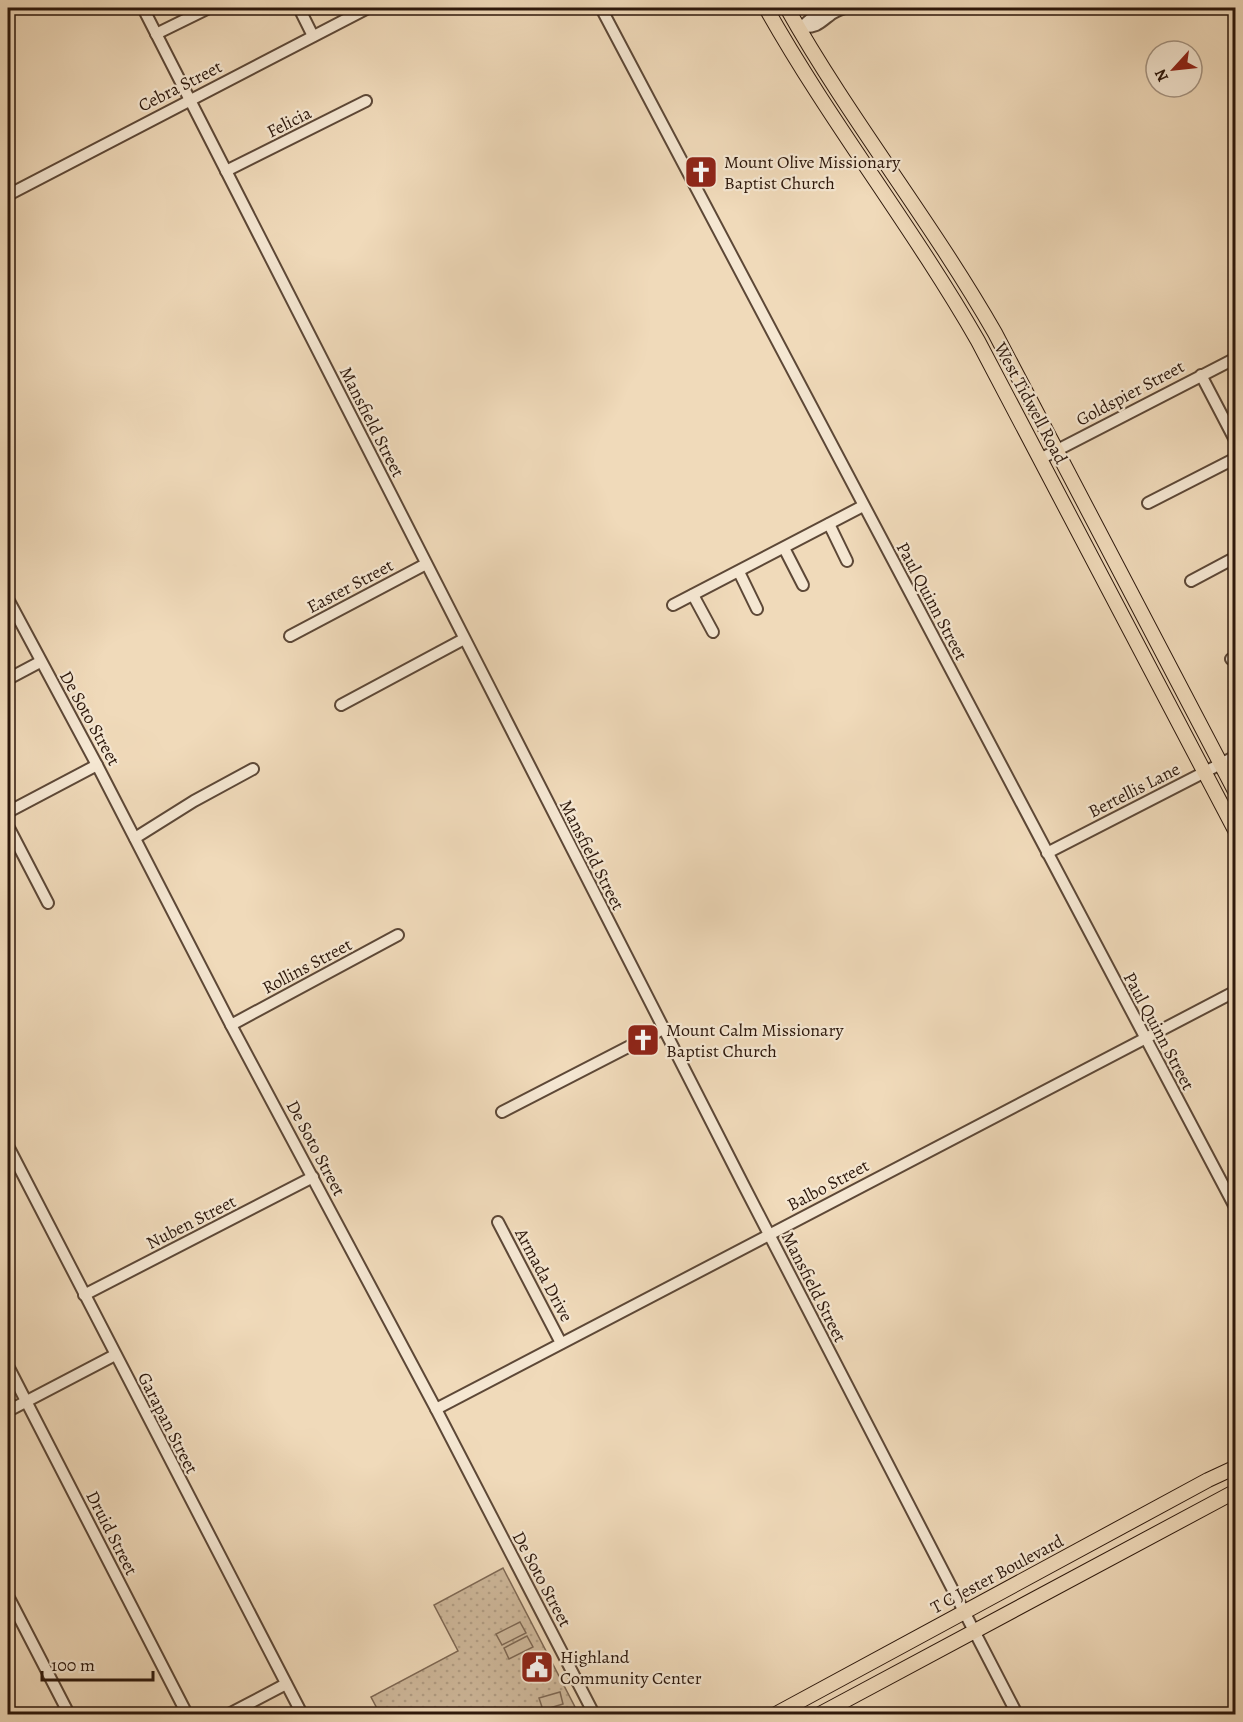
<svg xmlns="http://www.w3.org/2000/svg" width="1243" height="1722" font-family="Alegreya,serif">
<style>
.grass{fill:url(#grass-dots);stroke:#7e6854;stroke-width:1.5}
.pitch{fill:#cfb99c;stroke:#7e6854;stroke-width:1.5}
.lines{fill:none;stroke-linecap:round;stroke-linejoin:round}
.minor-casing{stroke:#5d4837;stroke-width:14}
.major-casing{stroke:#2c170b;stroke-width:16}
.minor{stroke:#f5e7d2;stroke-width:10}
.major{stroke:#f0daba;stroke-width:14}
.labels{text-anchor:middle;stroke-width:4.5;stroke-linejoin:round;paint-order:stroke}
.street-label{font-size:18px;fill:#2c170b;stroke:#f5e7d2}
.poi-label{font-size:18px;fill:#2c170b;stroke:#f5e7d2;text-anchor:start}
</style>
<defs>
<pattern id="grass-dots" width="8" height="8" patternUnits="userSpaceOnUse" patternTransform="scale(1.5)"><rect width="8" height="8" fill="#cfb99c"/><path d="M2 2h.1M6 6h.1" fill="none" stroke="#b29e85" stroke-width="1.8" stroke-linecap="round"/></pattern>
</defs>
<rect width="100%" height="100%" fill="#f0daba"/>
<filter id="stains"><feTurbulence type="fractalNoise" baseFrequency=".00333" numOctaves="4"/><feColorMatrix values="0 0 0 0 .2 0 0 0 0 .09 0 0 0 0 .02 0 0 0 .5 -.17"/></filter>
<radialGradient id="worn" r=".72"><stop offset=".6" stop-color="#630" stop-opacity="0"/><stop offset="1" stop-color="#630" stop-opacity=".3"/></radialGradient>
<polygon class="grass" points="503,1568 575,1707 561,1714 380,1714 371,1697 458,1651 434,1605"/>
<g class="pitch">
<polygon points="520,1622 526,1633 502,1645 496,1634"/>
<polygon points="527,1636 533,1647 509,1659 504,1648"/>
<polygon points="560,1692 563,1704 543,1710 539,1698"/>
</g>
<g class="lines">
<g class="minor-casing">
<g id="minor">
<polyline points="143,8 743,1184 1017,1714"/>
<polyline points="299,8 313,36"/>
<polyline points="601,8 1236,1209"/>
<path d="M802 27C816 28 820 23 830 15 834 12 840 10 844 8"/>
<path d="M799 29C811 20 812 13 830 15"/>
<polyline points="156,34 209,8"/>
<polyline points="226,171 366,101"/>
<polyline points="8,195 368,8"/>
<polyline points="1201,375 1236,442"/>
<polyline points="1040,459 1236,358"/>
<polyline points="1148,503 1236,458"/>
<polyline points="829,524 847,561"/>
<polyline points="784,548 803,585"/>
<polyline points="739,572 757,609"/>
<polyline points="1191,581 1236,557"/>
<polyline points="693,595 713,632"/>
<polyline points="8,599 97,765 231,1025 436,1409 594,1714"/>
<polyline points="673,605 863,506"/>
<polyline points="290,636 426,564"/>
<polyline points="1231,659 1236,657"/>
<polyline points="8,679 40,662"/>
<polyline points="341,705 464,639"/>
<polyline points="8,812 97,765"/>
<polyline points="8,826 48,903"/>
<polyline points="135,838 194,801 253,769"/>
<polyline points="1047,853 1236,756"/>
<polyline points="231,1025 398,935"/>
<polyline points="502,1112 663,1029"/>
<polyline points="8,1146 302,1714"/>
<polyline points="498,1222 561,1343"/>
<polyline points="84,1295 313,1177"/>
<polyline points="8,1366 187,1714"/>
<polyline points="436,1409 1236,991"/>
<polyline points="8,1411 115,1355"/>
<polyline points="8,1596 69,1714"/>
<polyline points="229,1714 286,1684"/>
</g>
</g>
<g class="major-casing">
<g id="major">
<path d="M766 8C830 122 912 226 978 341L1236 832"/>
<path d="M787 8C850 120 931 221 995 333L1236 793"/>
<polyline points="776,1714 1208,1480 1236,1467"/>
<polyline points="820,1714 1236,1491"/>
</g>
</g>
<use href="#minor" class="minor"/>
<use href="#major" class="major"/>
</g>
<defs>
<g id="church-square" transform="scale(1.725)"><rect x="-9" y="-9" width="18" height="18" rx="4" fill="#8f2418" stroke="#f5e7d2"/><path d="M-1.2-6h2.4v3.5h3.3v2.4h-3.3V6h-2.4V-.1h-3.3v-2.4h3.3Z" fill="#fff"/></g>
<g id="civic-square" transform="scale(1.725)"><rect x="-9" y="-9" width="18" height="18" rx="4" fill="#8f2418" stroke="#f5e7d2"/><path d="M-.6-6.5H3V-4.5H.6V-3L4-1V1h2V6H-6V1h2V-1L-.6-3ZM-1.2 2.5V6h2.4V2.5Z" fill="#fff"/></g>
</defs>
<g fill-rule="evenodd">
<use href="#church-square" x="701" y="172"/>
<use href="#church-square" x="643" y="1040"/>
<use href="#civic-square" x="537" y="1667"/>
</g>
<g class="labels">
<g class="street-label">
<text transform="translate(180 86) rotate(-27)" y="6">Cebra Street</text>
<text transform="translate(289 122) rotate(-27)" y="6">Felicia</text>
<text transform="translate(1130 393) rotate(-28)" y="6">Goldspier Street</text>
<text transform="translate(1031 403) rotate(62)" y="6">West Tidwell Road</text>
<text transform="translate(372 422) rotate(63)" y="6">Mansfield Street</text>
<text transform="translate(350 586) rotate(-28)" y="6">Easter Street</text>
<text transform="translate(932 601) rotate(62)" y="6">Paul Quinn Street</text>
<text transform="translate(90 718) rotate(61)" y="6">De Soto Street</text>
<text transform="translate(1134 790) rotate(-27)" y="6">Bertellis Lane</text>
<text transform="translate(592 855) rotate(63)" y="6">Mansfield Street</text>
<text transform="translate(307 966) rotate(-28)" y="6">Rollins Street</text>
<text transform="translate(1159 1031) rotate(62)" y="6">Paul Quinn Street</text>
<text transform="translate(316 1148) rotate(62)" y="6">De Soto Street</text>
<text transform="translate(828 1185) rotate(-28)" y="6">Balbo Street</text>
<text transform="translate(191 1222) rotate(-27)" y="6">Nuben Street</text>
<text transform="translate(544 1275) rotate(62)" y="6">Armada Drive</text>
<text transform="translate(814 1287) rotate(63)" y="6">Mansfield Street</text>
<text transform="translate(168 1423) rotate(63)" y="6">Garapan Street</text>
<text transform="translate(112 1533) rotate(63)" y="6">Druid Street</text>
<text transform="translate(997 1574) rotate(-28)" y="6">T C Jester Boulevard</text>
<text transform="translate(542 1579) rotate(62)" y="6">De Soto Street</text>
</g>
<g class="poi-label">
<text x="724" y="168">Mount Olive Missionary<tspan x="724" dy="21">Baptist Church</tspan></text>
<text x="666" y="1036">Mount Calm Missionary<tspan x="666" dy="21">Baptist Church</tspan></text>
<text x="560" y="1663">Highland<tspan x="560" dy="21">Community Center</tspan></text>
</g>
</g>
<rect width="1243" height="1722" fill="none" stroke="#f0daba" stroke-width="30"/>
<rect x="9" y="9" width="1225" height="1704" fill="none" stroke="#2c170b" stroke-width="3"/>
<rect x="15" y="15" width="1213" height="1692" fill="none" stroke="#2c170b" stroke-width="1.5"/>
<g transform="translate(1174 69) rotate(243)"><circle r="28" fill="#f5e7d2" stroke="#a59482" stroke-width="1.5"/>
<path d="M0-4.5L10 22L0 15L-10 22Z" fill="#8f2418"/>
<text y="-9" font-size="16" font-weight="bold" text-anchor="middle" fill="#2c170b">N</text>
</g>
<path d="M42 1671v9h111v-9" fill="none" stroke="#2c170b" stroke-width="3"/>
<text x="51" y="1671" font-size="18" fill="#2c170b" stroke="#f5e7d2" stroke-width="4.5" paint-order="stroke">100 m</text>
<rect width="100%" height="100%" filter="url(#stains)"/>
<rect width="100%" height="100%" fill="url(#worn)"/>
</svg>
